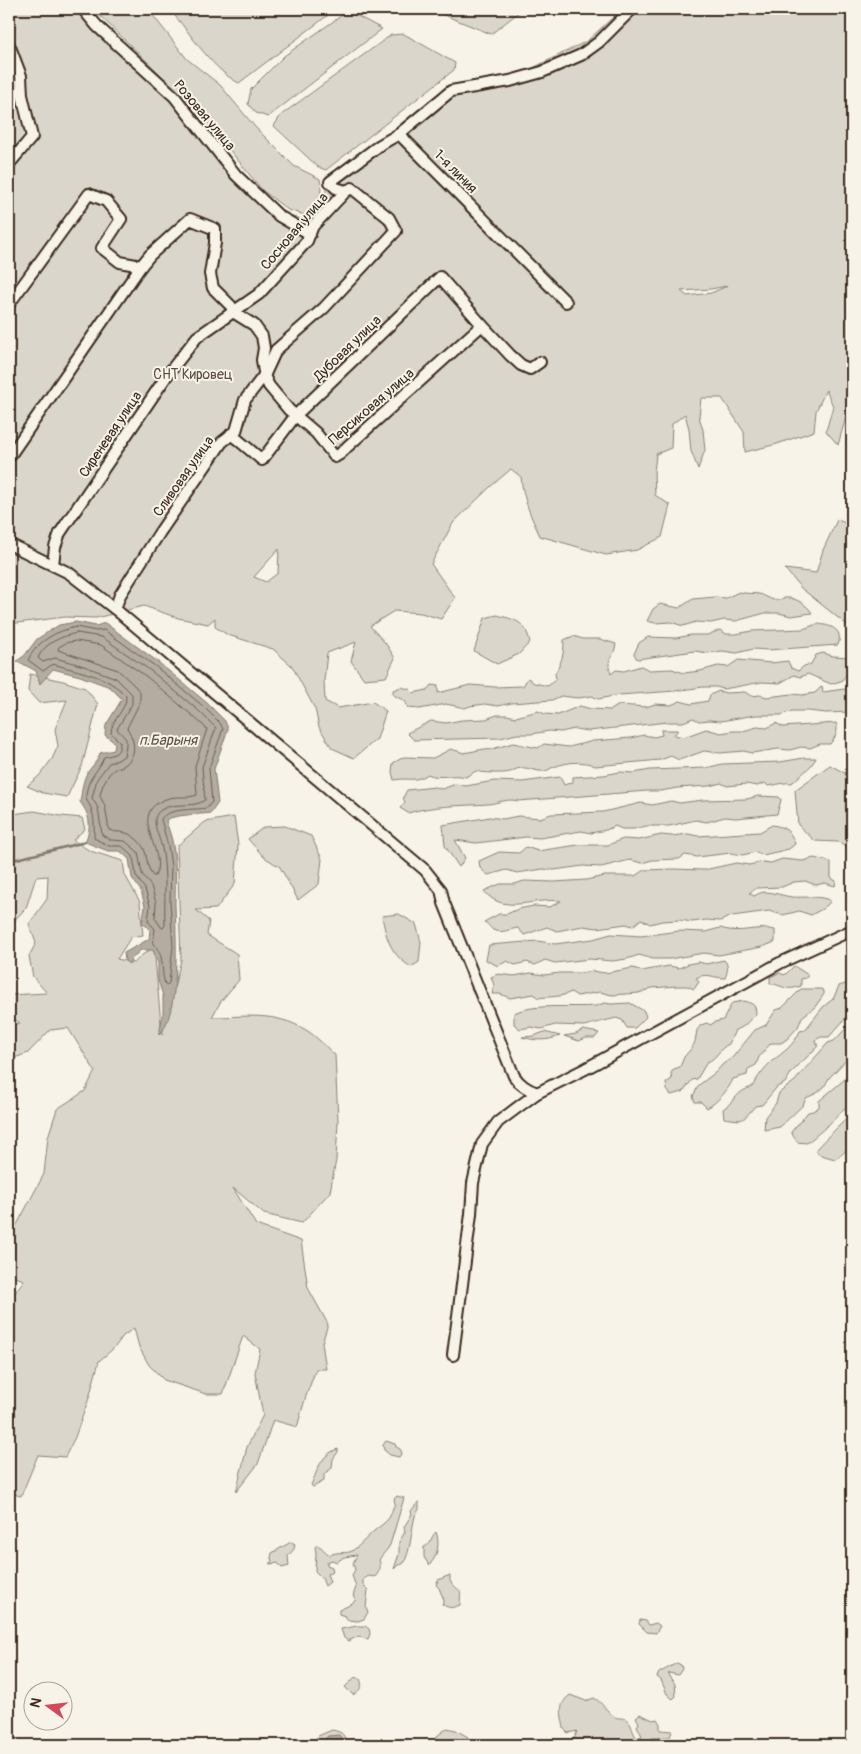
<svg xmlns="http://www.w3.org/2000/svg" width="861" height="1754" font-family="Pangolin,sans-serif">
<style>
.green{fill:#dbd6cb;stroke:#8b8074;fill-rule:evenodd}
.water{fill:#b4aca0;stroke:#84786c}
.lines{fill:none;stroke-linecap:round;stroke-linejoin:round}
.shore{stroke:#6b5e52;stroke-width:1}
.stream{stroke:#84786c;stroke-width:2.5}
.minor-casing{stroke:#3b2a1e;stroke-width:14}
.minor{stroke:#f7f3e8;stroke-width:10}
.labels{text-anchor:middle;stroke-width:4;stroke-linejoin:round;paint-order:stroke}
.street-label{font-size:14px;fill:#3b2a1e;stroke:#f7f3e8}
.park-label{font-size:14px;fill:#5b4c41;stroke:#f7f3e8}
.water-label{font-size:15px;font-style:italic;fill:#5f5145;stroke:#f7f3e8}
</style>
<rect width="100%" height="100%" fill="#f7f3e8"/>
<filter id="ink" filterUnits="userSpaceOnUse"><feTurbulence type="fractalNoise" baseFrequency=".02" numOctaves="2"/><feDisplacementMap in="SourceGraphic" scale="10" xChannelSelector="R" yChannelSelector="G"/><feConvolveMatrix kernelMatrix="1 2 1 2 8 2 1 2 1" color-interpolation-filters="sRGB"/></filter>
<g filter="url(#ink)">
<g class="green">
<path d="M9 9H85L91 17 128 46 190 105 244 177 282 212 306 221 325 201 327 178 453 87 517 76 587 41 622 9H852V375L847 413 838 445 826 431 833 406 826 390 816 411 814 431 777 444 745 452 744 432 722 398H701L699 417 703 430 705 450 698 469 691 451 689 429 685 414 672 424 671 448 656 454 654 473 655 495 670 505 662 537 637 550 606 555 540 536C531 517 523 499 521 477L511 469 490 487 453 523 431 564 455 598 441 619 421 613 394 611 370 626 386 644 395 658 386 677 364 679 351 661 356 642 327 653 324 681 325 701 338 708 373 702 386 711 377 739 354 758 332 748 319 727 315 709 292 666 273 649 228 635 215 627V618L208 624 178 618 144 606 96 618 65 617 9 624ZM727 286 711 293 687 296 681 291 711 289ZM279 549 278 573 266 582 254 577Z"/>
<path d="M93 9H148L187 59 220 85 255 127 294 166 320 179C323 198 318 203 305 215L288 210 262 190 198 111Z"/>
<path d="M175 9H336L239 83C214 71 193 37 175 16Z"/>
<polygon points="429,9 523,9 491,34"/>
<polygon points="348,11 382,29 268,117 256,113 248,104 251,89 284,56"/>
<polygon points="404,34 455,63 454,70 326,170 318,167 274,126 281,115 391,35"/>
<polygon points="837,520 852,525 852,629 801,588 785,569 816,573 823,550"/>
<path d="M739 592C746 594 752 593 759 594 765 595 771 601 778 600 780 600 783 598 785 598 796 597 807 605 812 613L791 616 779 613H765L736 621 724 620 711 623 696 622 683 626 671 622 655 623 647 621 653 609 660 604 679 608 693 599 715 597 726 598Z"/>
<path d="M497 615C516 620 525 621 530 642L519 654 497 664 474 651 485 618Z"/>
<path d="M817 624C829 625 844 628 838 645L768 650 753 649 737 653 722 651 708 653 695 651 637 659 634 654 639 643 648 637 676 638 691 635H707L720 630 726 634H736L752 631 803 629Z"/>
<path d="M573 636 583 639H600L616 644C614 659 605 658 611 674L616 670 624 671 641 666 649 670 672 669 684 673 700 671 718 666 728 667 738 660 771 663 788 661 791 668 798 671 804 666 811 664 816 655 823 653 833 656 850 657 849 672 841 681 831 684 808 674 800 677 794 675 780 683 762 682 724 689 716 687H703L675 691 619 695 598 699 592 696 578 698 561 696 552 700 512 703 498 706 485 704 470 706 465 708 446 704 420 709 408 708 405 701 393 695V690L401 687 409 689 413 693 427 690 431 685 438 686V693L470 685 495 687 523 686 528 678 534 683 548 686 556 679 555 673C562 662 564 653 564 640Z"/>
<polygon points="30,674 63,681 85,688 98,704 82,766 67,797 43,793 27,786 39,776 52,759 58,746 55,729 67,700 39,703 28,691"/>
<polygon points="822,686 823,692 844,689 851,693 849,712 826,713 808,711 792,711 781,715 755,715 721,721 710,720 699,721 693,718 683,722 667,722 589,731 574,729 561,732 549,731 531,734 517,734 500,738 414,740 407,733 431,721 446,723 462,720 486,719 497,715 507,715 516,717 538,711 545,714 558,715 580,706 591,709 611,710 619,705 646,707 655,704 671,705 680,701 691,704 708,701 710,695 719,691 726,693 745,692 751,696 760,695 767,697 792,694 802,695 815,693"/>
<path d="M776 723 783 727 836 723C839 731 835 738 830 744H820L810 748 801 747 790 750 778 749 752 753 744 751 720 753 704 751 679 760 671 756 660 760 595 766C584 760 566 762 554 767 550 768 548 771 544 771 536 772 528 767 521 768 517 768 513 771 510 772 505 774 481 773 476 771L466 777C452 773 439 780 428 774 415 783 408 777 394 780L392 772 393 763 404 757 433 758 451 749 464 753 484 749 489 750 513 743 538 748 544 744 569 747 593 741 631 738 644 735 654 737 662 735 661 730H678L674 735 684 737 706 729 721 733 733 731H743L757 727 767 728Z"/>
<path d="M804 758H816C811 768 800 775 792 783 783 782 777 785 768 786L765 783 757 786 746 784 727 786 721 783 709 786 677 788 661 791H647L518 801C507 798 499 803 488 804 461 806 434 805 408 813L400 808 405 802 403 798 407 790 435 787 442 789 456 784 466 786 494 781 522 782 560 777 564 785 573 782V777L604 775 620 772 634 773 650 770 706 768 722 764 780 762Z"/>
<polygon points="830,765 852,777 852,848 838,842 815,841 798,825 795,790"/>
<polygon points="758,796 779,797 781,800 777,814 736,818 725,817 707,822 696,820 669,826 646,826 634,829 622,829 615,826 606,830 591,833 581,831 540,838 526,837 476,843 455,840 465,858 459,867 445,846 443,825 490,817 503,819 518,816 540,818 551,814 603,812 641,803 652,805 671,801 680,803 703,800 747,799"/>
<path d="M34 811 61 816 82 818 85 829 73 840 90 851 123 861 125 875 140 902 143 935 131 937 117 959 134 963 141 956 154 947 162 1035 181 960 177 846 205 822 234 817 238 845 235 884 216 909 196 910 209 921 207 935 237 954 239 980 221 1001 212 1017C247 1017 274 1011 306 1030 316 1036 326 1047 335 1055L338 1121 336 1160 330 1192 302 1223 264 1214 233 1188 256 1225 301 1241 308 1288 328 1324 322 1343 326 1369H316L306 1396 297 1427 273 1420 258 1464 236 1492 247 1447 263 1415 255 1373 260 1349 243 1336 223 1394H206L164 1380 149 1365 139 1347 134 1328 123 1336 115 1347 99 1361 89 1398 75 1437 65 1457 38 1455 21 1496 9 1493V1301L24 1280 9 1275V1244L11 1236 44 1174 48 1137 57 1109 85 1091 95 1071 68 1028 50 1030 28 1053 9 1060V1026L20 1023 9 1016V995L47 993 33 977 29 956 36 943 29 924 47 899 48 876 36 877 26 908 9 926V836H11L13 814Z"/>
<path d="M772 825C785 827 791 831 795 844L789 849 763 855 756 852 742 855 731 853 697 857 685 855 679 859 652 860 642 863 630 860 601 867 583 866 554 870 543 869 517 873 507 870 488 875 480 868 479 861 499 852 519 853 526 847 538 851 578 845H608L623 839 639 840 661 835 672 836 688 834 698 836 760 832Z"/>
<polygon points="285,826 311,836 322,859 319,884 298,900 280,867 264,857 248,839 264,827"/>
<path d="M814 858 831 862V878L836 881 835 886 825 883 816 885 805 881 794 882 782 887 757 888 749 893 754 896C758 894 761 892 765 892 774 892 783 896 792 897 803 898 821 895 831 901L824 908 811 915 799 911 783 915 769 911 732 916 720 921 706 920 692 922 680 920 662 921 650 924 641 919 633 926 626 924 597 928 583 926 557 931 547 927 524 935 518 928C510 929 501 934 493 930 489 927 489 924 484 922L499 914H507L518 909 534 906 550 907 561 901C533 897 504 916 484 891L500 884H515L524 881 554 882 586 880 605 876H635L644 870 673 869 704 870 736 863 749 865 762 862 771 863 782 859 803 861Z"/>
<path d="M399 914 416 924 421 942 419 962 411 967C391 955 386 938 382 916Z"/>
<path d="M720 928C742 935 755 925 775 930V942L762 947 719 955 704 953 669 959H653L639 955 627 959 612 961 590 959 555 963 545 960 535 965 527 962 515 965 507 961 498 966 486 960 489 945 538 941 555 944 593 939 611 934 641 936 679 931 705 932Z"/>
<path d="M724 960C729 965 728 971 725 978 712 978 708 972 696 978L699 982 694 989 687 986H677L652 988 639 993 612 995 600 992 577 996 571 992C560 998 551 996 538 998L534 994 510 998 500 994H492L494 985 491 977 498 974 514 976 531 973 544 975 560 973H580L592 971 605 973 633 968 642 971 669 966 679 968 688 964 699 962 706 964Z"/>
<path d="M794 966 808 975 806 978 801 979V986C786 992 782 985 770 983V977L779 973 785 975Z"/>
<path d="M852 982V1011L829 1037H821L815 1040 818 1046 791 1073 785 1083 777 1087 762 1105 755 1106C741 1122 746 1121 724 1118L723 1109C737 1100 735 1092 752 1087 757 1078 765 1067 772 1061 784 1052 794 1045 800 1031L805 1030 823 1007 833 999 839 986Z"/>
<path d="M801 989H821L824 991V994L815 1007 802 1017 798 1027 787 1039 781 1043H771L759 1057 756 1065 748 1069 747 1075 733 1079C729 1089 717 1103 707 1108L701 1102H695L693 1096 699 1085 716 1072 723 1064 732 1058 755 1030 766 1025 776 1010 782 1008Z"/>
<path d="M744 1001C754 1004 756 1005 756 1015 747 1020 747 1027 735 1030L729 1044C719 1048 717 1059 707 1062L697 1079 692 1080 683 1092 671 1095 667 1090 666 1083 672 1079 671 1073 674 1069 680 1067 684 1057 691 1049 695 1042 697 1030 701 1025 707 1023 710 1025 715 1022 723 1020 732 1003Z"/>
<path d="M604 1003 611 1004 630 1003 644 1011 646 1017 635 1028H627L622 1020 616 1018 584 1026 555 1025 541 1029 531 1027 520 1029 514 1024V1013C534 1003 573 1008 596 1006Z"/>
<polygon points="852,1022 852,1050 849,1057 829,1078 824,1087 817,1093 806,1098 803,1105 780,1127 764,1130 765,1117 776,1103 779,1093 795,1081 804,1070 828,1043 834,1041"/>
<polygon points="583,1030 599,1033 595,1038 586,1038 579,1041 564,1036 576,1034"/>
<path d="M544 1032 560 1036C547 1041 535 1041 522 1037L534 1036Z"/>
<path d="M852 1067C852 1076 854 1087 852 1095 850 1108 818 1134 807 1143L797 1142 791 1132 808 1112 813 1111 819 1107V1101L845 1079Z"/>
<path d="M852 1112C852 1133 856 1147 835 1159L818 1154 816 1149C827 1136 841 1126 852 1112Z"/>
<polygon points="386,1441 395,1444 396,1447 400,1449 402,1453 399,1457 390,1455 384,1450 383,1445"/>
<path d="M338 1449V1452L333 1459 332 1468 324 1474V1481L313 1487 311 1485C318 1470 320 1455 338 1449Z"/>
<path d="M397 1496 404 1498 390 1545C387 1551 382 1554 379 1560 382 1567 379 1572 375 1577L369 1576 363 1579V1585L368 1590 366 1607 368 1612 364 1619 358 1621 348 1620 345 1616 339 1614V1610L348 1606 356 1600 353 1596 356 1587 352 1575 355 1570 353 1563 357 1555 344 1557 337 1562 332 1560 327 1562V1565L332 1567 333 1572 327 1574 330 1582 325 1586 322 1578 315 1571 316 1553 315 1547 317 1545C323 1547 324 1552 330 1555 337 1551 347 1554 352 1551 361 1545 367 1537 374 1531 379 1527 385 1523 389 1518 392 1513 392 1508 395 1504L394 1499Z"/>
<path d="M419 1501C419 1504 419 1506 419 1509 418 1512 415 1514 415 1516 411 1531 411 1552 403 1564L398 1565 394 1569 399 1554V1542L405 1532 404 1527 412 1514 411 1511Z"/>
<path d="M436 1532C440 1542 438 1557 429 1565L424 1557V1547C431 1545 431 1536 436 1532Z"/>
<polygon points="291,1542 295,1544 294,1549 288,1556 289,1566 282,1568 278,1563 270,1564 272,1561 271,1558 272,1553"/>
<path d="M450 1575V1581C462 1596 461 1584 460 1605 452 1608 449 1609 442 1604L444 1600 439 1588 436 1585 438 1580Z"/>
<polygon points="640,1620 646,1621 649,1625 656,1623 660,1626 656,1633 647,1632 639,1624"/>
<polygon points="357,1626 365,1626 369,1629 370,1633 368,1640 359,1636 348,1641 344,1638 341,1629"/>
<polygon points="677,1663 681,1665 682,1669 678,1675 669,1673 668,1675 675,1684 676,1696 673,1699 667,1694 661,1680 657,1677 659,1673"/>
<path d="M355 1677 360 1679C364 1687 359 1691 353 1695L345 1687Z"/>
<path d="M570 1695 586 1701 594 1698C603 1703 607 1712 615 1717 619 1719 624 1717 627 1720 633 1725 632 1733 637 1738L642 1736 637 1726 639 1723 636 1717 640 1714 653 1720 657 1719 660 1724V1730L672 1731 670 1737 653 1738 642 1745H568L575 1737 577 1731 568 1733 564 1729C562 1715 557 1705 570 1695Z"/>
<polygon points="447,1728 456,1730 468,1737 465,1745 437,1745 435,1743 437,1736"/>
<path d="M332 1730C343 1732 345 1735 346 1745H310L318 1736Z"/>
</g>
<g class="water">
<path d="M76 622 96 626 105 623 158 662 207 703 225 721 228 729 214 769 218 803 211 813C198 815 176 814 166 820 168 829 172 837 173 846 177 865 175 884 175 904 176 935 181 1012 159 1035L163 1013V996L158 980V963L153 950H141L132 958 129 964 125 961 124 953 149 939 150 929 142 923 145 906 141 891 132 878 129 859 120 851H108L85 842C92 826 90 815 80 802 82 792 82 782 87 773 92 766 97 762 100 753L114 750 115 743 105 735 106 725 122 699 110 687 80 676 53 669 40 684 36 671 23 664 16 662 25 655 37 639 59 625Z"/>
<polygon points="339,1735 343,1741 343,1745 318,1745 328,1736"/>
</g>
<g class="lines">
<g class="shore">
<path d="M76 627 96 631 104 630 155 666 204 707 220 723 223 729 209 768 212 802 207 808C194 810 168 808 161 819L168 846 171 866 170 902 173 946 169 983 167 985 165 984C160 970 166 955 153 944L155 929 148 921 150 906 145 889 136 876 133 856 122 846H109L94 838C94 830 95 820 92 811 89 800 84 803 87 789 90 776 100 769 104 757 115 754 120 754 120 742L111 733C111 719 127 710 126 696 108 675 79 672 53 664L43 671 28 660C37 641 56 631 76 627Z"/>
<path d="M77 633 102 637 151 671 199 711 216 728 202 767 205 800C193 809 175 801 161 810 148 818 160 837 162 848 167 874 164 900 165 925L163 928 161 927 155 918 156 903 151 886 142 874 138 852 125 841 111 840 102 835 98 808 92 798 97 779 109 763 118 760 124 756 126 745V739L117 729 132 704V694L116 678 84 666 55 658 43 662 38 658C44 643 62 636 77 633Z"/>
<path d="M76 641 101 645 147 677 194 717 207 729 195 766 197 795C187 799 176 795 166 799 125 814 168 850 155 876H153C142 861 153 848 129 834 123 831 116 833 109 830L105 806 100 796C101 787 107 774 115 769 119 767 123 767 126 764 138 754 134 739 127 728L140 702V692L135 686 118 670 58 650 59 647 66 643Z"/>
</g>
<polyline class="stream" points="9,861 85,842"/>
<g class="minor-casing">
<g id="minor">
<polyline points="83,9 97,26 174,96 236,175 279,216 310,234"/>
<polyline points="9,48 10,47 21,76 22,95 32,137 9,164"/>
<polyline points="399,134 451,91 510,81 542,72 581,55 599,42 632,9"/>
<polyline points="346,191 336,188 330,182 380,145 399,134 566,302"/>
<polyline points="9,304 89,194 106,201 121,219 102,248 120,262 141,266"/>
<polyline points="231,434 262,460 296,415 440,277 482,325"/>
<polyline points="9,457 141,266 150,255 190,219 215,229 215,243 210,274 213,288 231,306 233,312 254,325 262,336 264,348 262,360 265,378 269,386 289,410 316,433 335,457 340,454 348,446 482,325 510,355 521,365 530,369 540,362"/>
<path d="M9 544 69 573 115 609 425 870 441 890 444 903 514 1076C520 1085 527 1089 537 1093"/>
<polyline points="53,565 55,547 60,533 168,374 197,337 259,294 307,241 313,226 346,191 352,188 389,218 396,231 324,308 276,350 265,374 245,400 236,431 222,442 160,532 120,595 115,609"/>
<polyline points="453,1355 471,1214 473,1183 482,1144 498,1122 537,1093 585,1069 780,963 852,930"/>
</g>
</g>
<use href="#minor" class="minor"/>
</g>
</g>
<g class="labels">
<g class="street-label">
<text transform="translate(205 115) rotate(50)" y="5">Розовая улица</text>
<text transform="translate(456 171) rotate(45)" y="5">1-я линия</text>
<text transform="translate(294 231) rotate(-50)" y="5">Сосновая улица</text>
<text transform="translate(347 348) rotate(-44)" y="5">Дубовая улица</text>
<text transform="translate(371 406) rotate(-41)" y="5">Персиковая улица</text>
<text transform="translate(110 434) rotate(-56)" y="5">Сиреневая улица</text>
<text transform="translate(183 476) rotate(-55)" y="5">Сливовая улица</text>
</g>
<g class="park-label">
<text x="193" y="379">СНТ Кировец</text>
</g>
<g class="water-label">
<text x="168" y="745">п.Барыня</text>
</g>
</g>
<rect width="861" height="1754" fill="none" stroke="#f7f3e8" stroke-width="30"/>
<rect x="15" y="15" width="831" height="1724" fill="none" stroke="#3b2a1e" stroke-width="2" filter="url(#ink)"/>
<g transform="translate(48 1706) rotate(285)"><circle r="24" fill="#f7f3e8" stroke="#aca397"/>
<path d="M0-4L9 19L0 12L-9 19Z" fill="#d1495b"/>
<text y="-8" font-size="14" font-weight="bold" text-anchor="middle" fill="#3b2a1e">N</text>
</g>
</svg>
